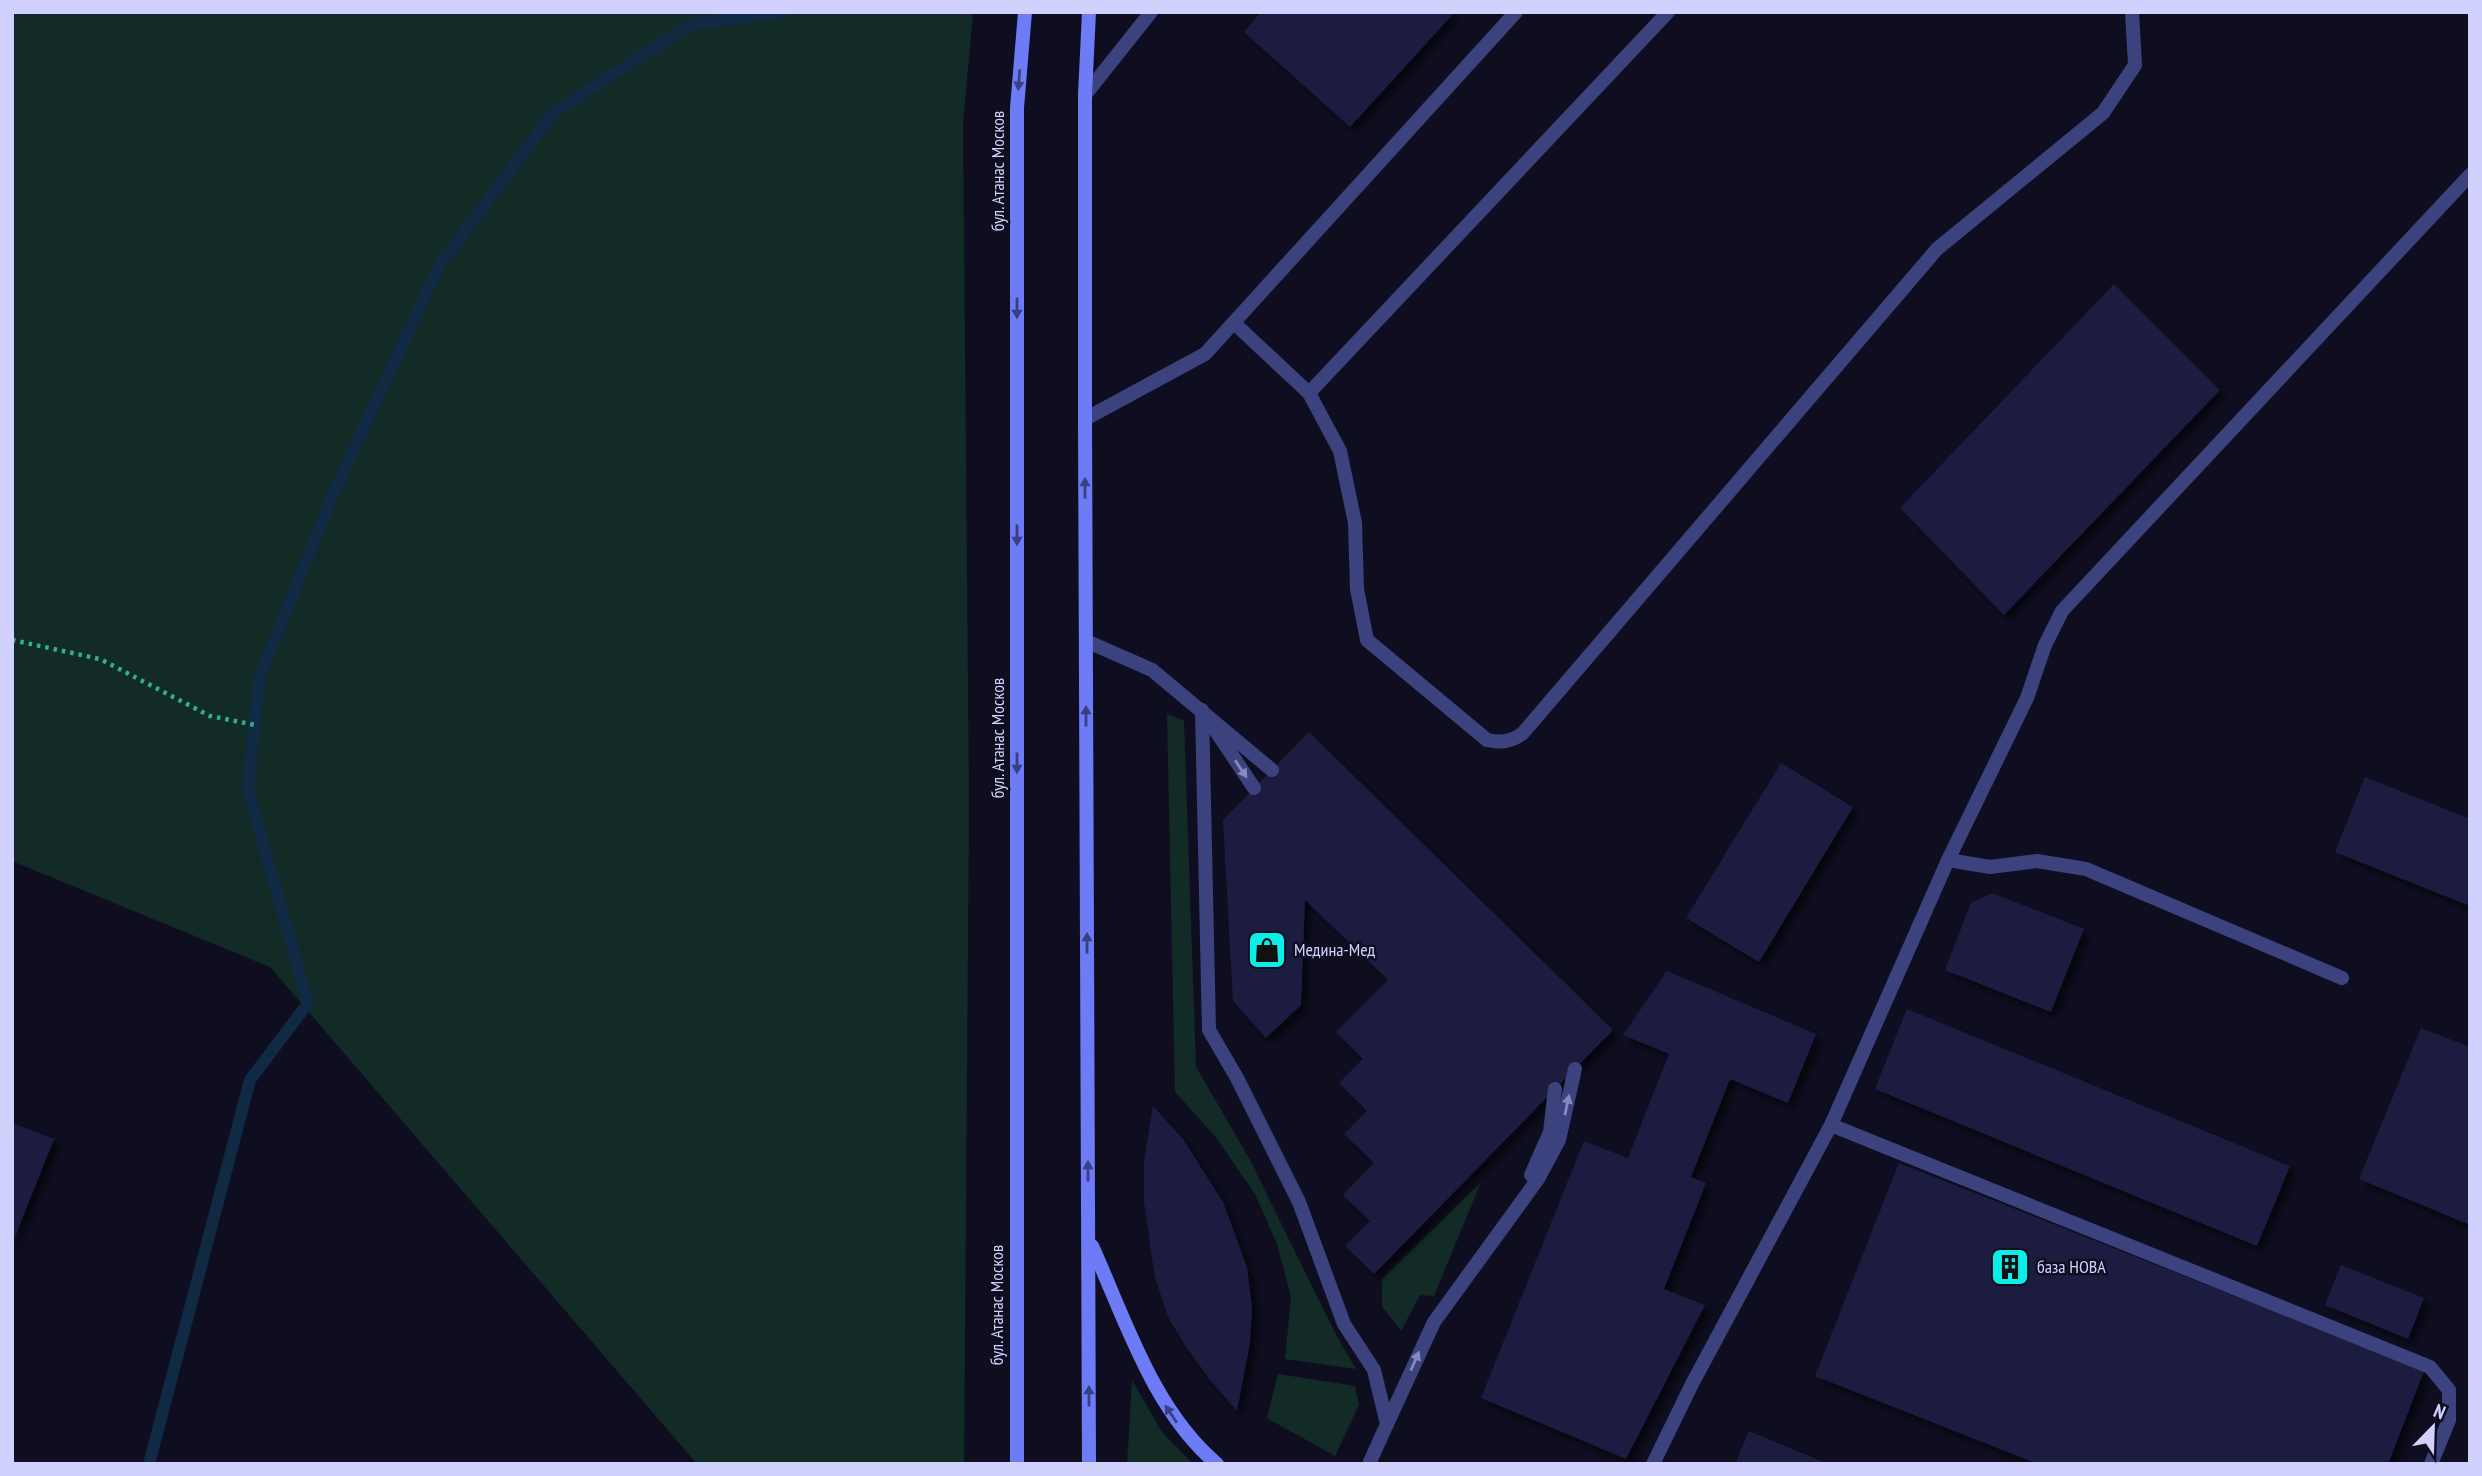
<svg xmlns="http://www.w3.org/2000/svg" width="2482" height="1476" font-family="'PT Sans Narrow',sans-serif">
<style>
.green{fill:#122b27}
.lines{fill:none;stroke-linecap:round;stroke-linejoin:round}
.stream{stroke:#102a44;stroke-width:12}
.building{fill:#1e1b41;filter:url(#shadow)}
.path{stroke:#34ad96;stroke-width:4.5;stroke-dasharray:3.5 5;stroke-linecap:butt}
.lane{stroke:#3c427e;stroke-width:14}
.secondary{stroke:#6d7bf7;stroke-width:14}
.oneway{fill:#393f81}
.oneway2{fill:#868abe}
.labels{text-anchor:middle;stroke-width:5;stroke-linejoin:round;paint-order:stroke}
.street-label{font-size:18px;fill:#d1d1fd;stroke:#0f0e21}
.poi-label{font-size:18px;fill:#d1d1fd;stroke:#0f0e21;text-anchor:start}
</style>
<defs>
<filter id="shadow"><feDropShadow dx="6" dy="6" stdDeviation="3.5" flood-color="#0009"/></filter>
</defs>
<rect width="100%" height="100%" fill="#0f0e21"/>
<g class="green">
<polygon points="12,12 973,12 963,123 969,806 964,1464 697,1464 270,967 12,861"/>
<polygon points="1167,714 1184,721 1196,1067 1249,1158 1335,1333 1356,1369 1285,1359 1291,1297 1277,1244 1255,1194 1215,1136 1175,1092"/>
<polygon points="1481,1182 1434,1296 1420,1295 1401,1331 1382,1306 1382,1279"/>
<polygon points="1278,1374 1355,1386 1359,1405 1335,1456 1267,1418"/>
<polygon points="1132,1380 1162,1432 1193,1464 1127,1464"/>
</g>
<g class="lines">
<polyline class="stream" points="149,1464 250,1080 308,1003 248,790 259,679 336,487 439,266 553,113 691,24 784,12"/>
</g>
<g class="building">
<polygon points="1261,12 1455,12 1350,127 1244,32"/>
<polygon points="2114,284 2220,390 2004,615 1900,508"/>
<polygon points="1309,732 1613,1030 1374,1274 1345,1246 1370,1221 1343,1195 1374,1163 1344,1134 1367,1111 1339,1083 1363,1059 1336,1032 1388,980 1305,900 1301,1005 1266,1038 1233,1001 1223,820"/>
<polygon points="1781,763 1853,807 1759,962 1686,918"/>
<polygon points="2365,777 2470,819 2470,906 2335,852"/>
<polygon points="1992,893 2084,929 2051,1012 1945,970 1971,903"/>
<polygon points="1667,971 1816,1034 1788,1103 1730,1079 1691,1177 1706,1183 1664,1289 1705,1305 1626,1459 1481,1398 1584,1141 1628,1158 1669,1054 1623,1035"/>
<polygon points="1907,1009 2290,1166 2257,1246 1875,1089"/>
<polygon points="2421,1028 2470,1047 2470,1225 2359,1179"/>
<polygon points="1153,1106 1183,1139 1223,1202 1247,1267 1252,1308 1250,1343 1237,1411 1210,1380 1187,1348 1169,1319 1155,1278 1144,1202 1144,1161"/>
<polygon points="12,1123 54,1139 12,1244"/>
<polygon points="1899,1163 2424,1371 2388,1464 2038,1464 1815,1376"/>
<polygon points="2341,1265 2424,1298 2408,1339 2325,1305"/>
<polygon points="1749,1431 1828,1464 1735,1464"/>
</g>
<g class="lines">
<polyline class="path" points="12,640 100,659 210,716 255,725"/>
<g class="lane">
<polyline points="1085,95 1151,12"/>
<path d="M1234 323 1309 393 1340 451 1355 523 1357 589 1367 640 1487 740C1501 743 1511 742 1523 733L1937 249 2103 113 2135 65 2132 12"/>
<polyline points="1309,393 1668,12"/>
<polyline points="1085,419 1205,354 1516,12"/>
<polyline points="1086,641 1152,670 1272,770"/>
<polyline points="1202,710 1209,1030 1237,1078 1299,1202 1344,1324 1374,1370 1387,1424 1369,1464"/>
<polyline points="1212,725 1254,788"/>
<polyline points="1948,860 1990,867 2037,861 2086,869 2342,978"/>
<polyline points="1831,1125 2430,1367 2449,1390 2449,1420 2431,1464"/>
<polyline points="1531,1175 1550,1132 1555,1089"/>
<polyline points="1387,1424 1434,1322 1538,1179 1559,1140 1575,1069"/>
<polyline points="1653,1464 1692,1384 1831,1125 1948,860 2027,698 2045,645 2062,611 2470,175"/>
</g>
<g class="secondary">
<polyline points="1089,12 1085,95 1085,419 1089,1464"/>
<path d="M1092 1246C1126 1321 1153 1410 1217 1464"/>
<polyline points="1017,1464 1017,108 1025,12"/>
</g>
</g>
<defs><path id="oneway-solid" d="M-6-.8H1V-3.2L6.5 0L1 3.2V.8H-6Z" transform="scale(1.75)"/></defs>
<g class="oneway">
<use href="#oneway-solid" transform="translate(1019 80) rotate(94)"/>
<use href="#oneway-solid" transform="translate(1017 308) rotate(90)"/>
<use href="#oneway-solid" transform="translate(1085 488) rotate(-90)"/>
<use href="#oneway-solid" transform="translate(1017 535) rotate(90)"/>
<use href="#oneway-solid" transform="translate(1086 716) rotate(-90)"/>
<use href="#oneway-solid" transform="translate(1017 763) rotate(90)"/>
<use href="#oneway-solid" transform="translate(1087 943) rotate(-90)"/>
<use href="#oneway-solid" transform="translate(1088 1171) rotate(-90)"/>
<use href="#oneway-solid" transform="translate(1089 1396) rotate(-90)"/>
<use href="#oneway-solid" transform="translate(1171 1414) rotate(-124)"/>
</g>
<g class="oneway2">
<use href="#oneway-solid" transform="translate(1241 769) rotate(56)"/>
<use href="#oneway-solid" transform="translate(1567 1105) rotate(-78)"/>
<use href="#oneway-solid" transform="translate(1415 1361) rotate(-66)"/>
</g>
<defs>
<g id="shop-square" transform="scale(2.0125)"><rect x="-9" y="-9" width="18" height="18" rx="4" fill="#0cede7" stroke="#0f0e21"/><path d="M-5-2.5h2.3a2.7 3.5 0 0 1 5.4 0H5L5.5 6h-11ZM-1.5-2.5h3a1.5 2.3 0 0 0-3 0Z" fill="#111"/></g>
<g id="building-square" transform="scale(2.0125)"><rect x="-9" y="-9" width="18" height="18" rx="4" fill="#0cede7" stroke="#0f0e21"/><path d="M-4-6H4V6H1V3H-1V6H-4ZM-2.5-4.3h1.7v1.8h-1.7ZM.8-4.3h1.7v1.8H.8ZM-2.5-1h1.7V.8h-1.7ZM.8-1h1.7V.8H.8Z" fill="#111"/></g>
</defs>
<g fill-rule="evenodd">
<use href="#shop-square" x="1267" y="950"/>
<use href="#building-square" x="2010" y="1267"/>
</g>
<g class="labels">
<g class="street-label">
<text transform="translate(998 171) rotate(-90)" y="6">бул. Атанас Москов</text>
<text transform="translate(998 738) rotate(-90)" y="6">бул. Атанас Москов</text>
<text transform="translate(997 1305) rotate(-90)" y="6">бул. Атанас Москов</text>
</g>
<g class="poi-label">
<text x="1294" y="956">Медина-Мед</text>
<text x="2037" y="1273">база НОВА</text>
</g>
</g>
<rect width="2482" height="1476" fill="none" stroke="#d1d1fd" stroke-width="28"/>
<g transform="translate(2433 1427) rotate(23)" stroke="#0f0e21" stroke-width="5" paint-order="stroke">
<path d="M0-5L12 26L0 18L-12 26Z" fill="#d1d1fd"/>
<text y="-10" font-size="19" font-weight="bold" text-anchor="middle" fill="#d1d1fd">N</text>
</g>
</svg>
